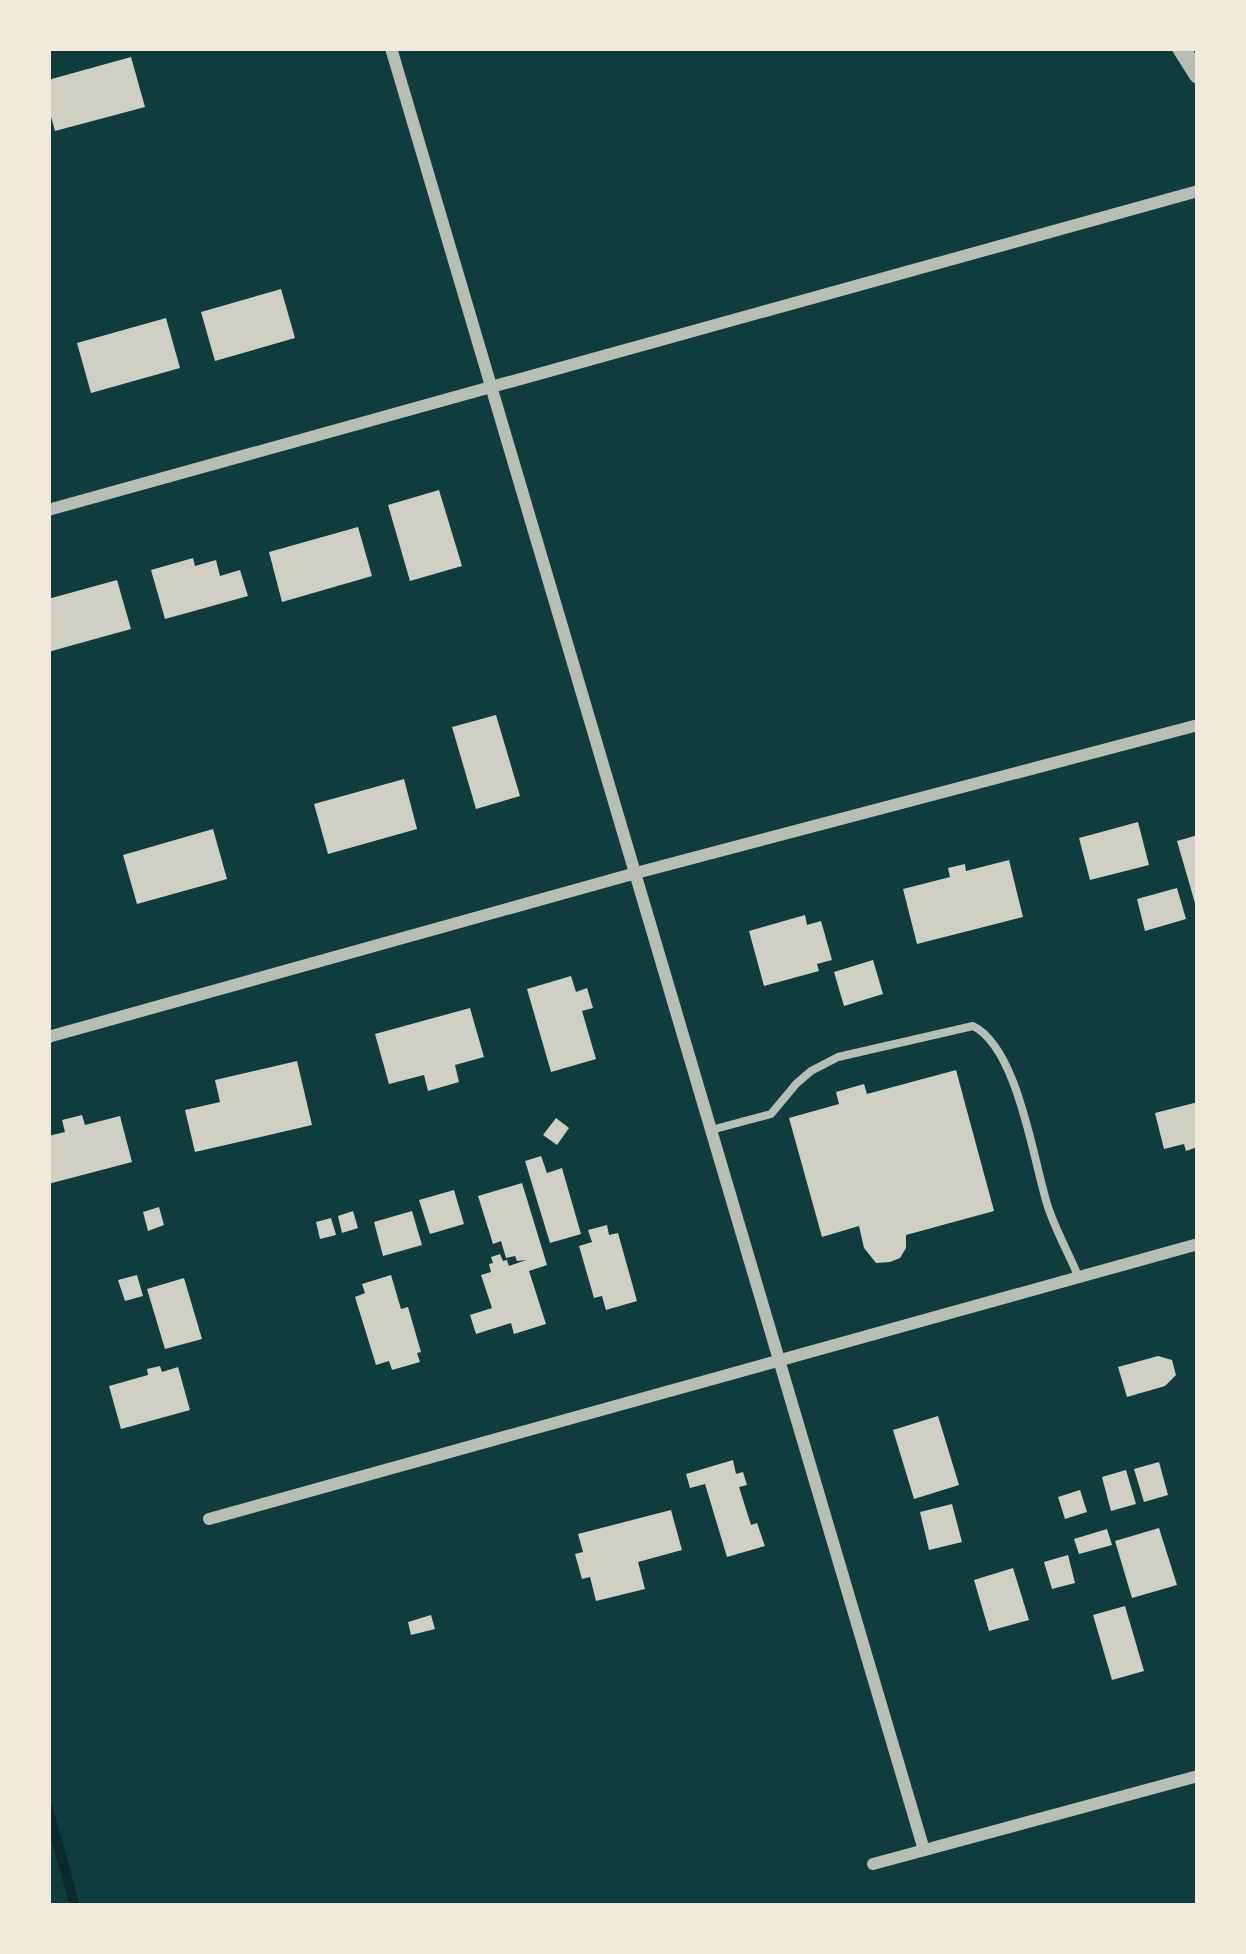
<svg xmlns="http://www.w3.org/2000/svg" width="1246" height="1954" font-family="'Work Sans',sans-serif">
<style>
.lines{fill:none;stroke-linecap:round;stroke-linejoin:round}
.stream{stroke:#0a2a2b;stroke-width:10}
.building{fill:#cfcfc3}
.service{stroke:#b8beb3;stroke-width:8}
.minor{stroke:#b8beb3;stroke-width:12}
.tertiary{stroke:#b8beb3;stroke-width:18}
</style>
<rect width="100%" height="100%" fill="#0f3d3e"/>
<g class="lines">
<polyline class="stream" points="48,1809 75,1906"/>
</g>
<g class="building">
<polygon points="131,57 145,107 55,131 48,106 48,80"/>
<polygon points="281,289 295,338 215,361 201,312"/>
<polygon points="166,318 180,368 91,393 77,343"/>
<polygon points="439,490 462,566 410,581 388,505"/>
<polygon points="358,527 372,576 282,602 269,552"/>
<polygon points="193,558 195,566 216,560 220,576 240,570 248,596 165,619 151,570"/>
<polygon points="117,580 131,629 48,652 48,599"/>
<polygon points="496,715 520,796 476,809 452,727"/>
<polygon points="404,779 417,829 328,854 314,804"/>
<polygon points="1138,822 1149,865 1090,880 1079,838"/>
<polygon points="213,829 227,879 137,904 123,855"/>
<polygon points="1198,835 1198,910 1197,910 1177,841"/>
<polygon points="1009,860 1023,917 917,944 903,889 950,877 948,868 965,864 966,871"/>
<polygon points="1177,888 1186,919 1145,931 1137,899"/>
<polygon points="805,915 807,925 821,921 832,960 817,964 819,971 764,986 749,931"/>
<polygon points="873,960 883,994 844,1006 834,972"/>
<polygon points="571,976 576,992 587,988 593,1008 582,1011 596,1059 551,1072 527,989"/>
<polygon points="470,1008 484,1057 455,1065 459,1082 428,1091 424,1075 389,1084 375,1034"/>
<polygon points="297,1061 312,1125 195,1152 185,1110 220,1102 215,1080"/>
<polygon points="956,1070 994,1211 906,1235 906,1248 900,1258 890,1262 876,1263 864,1248 859,1226 822,1237 789,1118 839,1104 836,1092 864,1084 867,1094"/>
<polygon points="1198,1102 1198,1147 1186,1151 1184,1144 1164,1149 1155,1113"/>
<polygon points="82,1115 85,1125 120,1116 132,1162 48,1184 48,1136 65,1132 62,1120"/>
<polygon points="556,1118 569,1128 557,1145 543,1135"/>
<polygon points="541,1156 547,1173 562,1168 581,1234 550,1243 525,1161"/>
<polygon points="522,1183 547,1265 529,1271 546,1324 514,1334 511,1323 476,1334 470,1315 492,1308 481,1275 491,1272 489,1264 493,1263 491,1257 500,1254 503,1261 507,1260 509,1266 526,1260 517,1261 515,1256 506,1258 501,1241 493,1244 478,1196"/>
<polygon points="454,1190 464,1224 430,1234 419,1200"/>
<polygon points="159,1207 164,1225 148,1231 143,1212"/>
<polygon points="353,1211 358,1228 342,1233 338,1216"/>
<polygon points="412,1211 422,1245 383,1256 374,1222"/>
<polygon points="331,1218 336,1235 320,1239 316,1222"/>
<polygon points="607,1225 609,1235 618,1233 637,1301 606,1310 602,1296 594,1298 579,1246 592,1242 588,1230"/>
<polygon points="137,1275 143,1296 125,1301 118,1280"/>
<polygon points="391,1275 401,1309 408,1307 421,1352 417,1353 420,1362 392,1370 389,1361 376,1365 355,1297 365,1293 362,1284"/>
<polygon points="184,1278 202,1339 165,1349 147,1289"/>
<polygon points="1158,1356 1172,1360 1176,1375 1165,1386 1127,1397 1118,1367"/>
<polygon points="160,1366 162,1372 178,1367 190,1410 121,1429 109,1386 148,1375 147,1369"/>
<polygon points="938,1416 959,1485 914,1499 893,1430"/>
<polygon points="733,1460 736,1474 743,1472 747,1485 739,1487 751,1525 757,1523 765,1546 727,1557 705,1484 690,1488 686,1474"/>
<polygon points="1159,1462 1168,1495 1144,1502 1134,1469"/>
<polygon points="1126,1470 1136,1504 1111,1511 1102,1477"/>
<polygon points="1080,1490 1087,1512 1065,1519 1058,1497"/>
<polygon points="952,1504 962,1542 929,1550 920,1512"/>
<polygon points="671,1510 682,1550 638,1562 645,1589 596,1601 590,1577 582,1579 575,1554 583,1552 578,1534"/>
<polygon points="1159,1528 1177,1585 1132,1598 1115,1541"/>
<polygon points="1107,1529 1112,1545 1079,1554 1074,1539"/>
<polygon points="1068,1555 1075,1583 1052,1589 1044,1562"/>
<polygon points="1013,1568 1029,1620 989,1631 974,1580"/>
<polygon points="1125,1606 1144,1671 1112,1680 1093,1615"/>
<polygon points="431,1615 435,1629 411,1635 408,1622"/>
</g>
<g class="lines">
<path class="service" d="M711 1130 771 1114 796 1084 811 1071 838 1057 973 1026C1018 1048 1033 1160 1048 1207 1056 1231 1069 1254 1079 1278"/>
<g class="minor">
<polyline points="391,48 924,1850"/>
<polyline points="48,510 1198,191"/>
<polyline points="48,1037 636,873 1198,725"/>
<polyline points="209,1519 1198,1244"/>
<polyline points="873,1864 1198,1776"/>
</g>
<polyline class="tertiary" points="1181,48 1198,75"/>
</g>
<rect width="1246" height="1954" fill="none" stroke="#f1e9da" stroke-width="102"/>
</svg>
